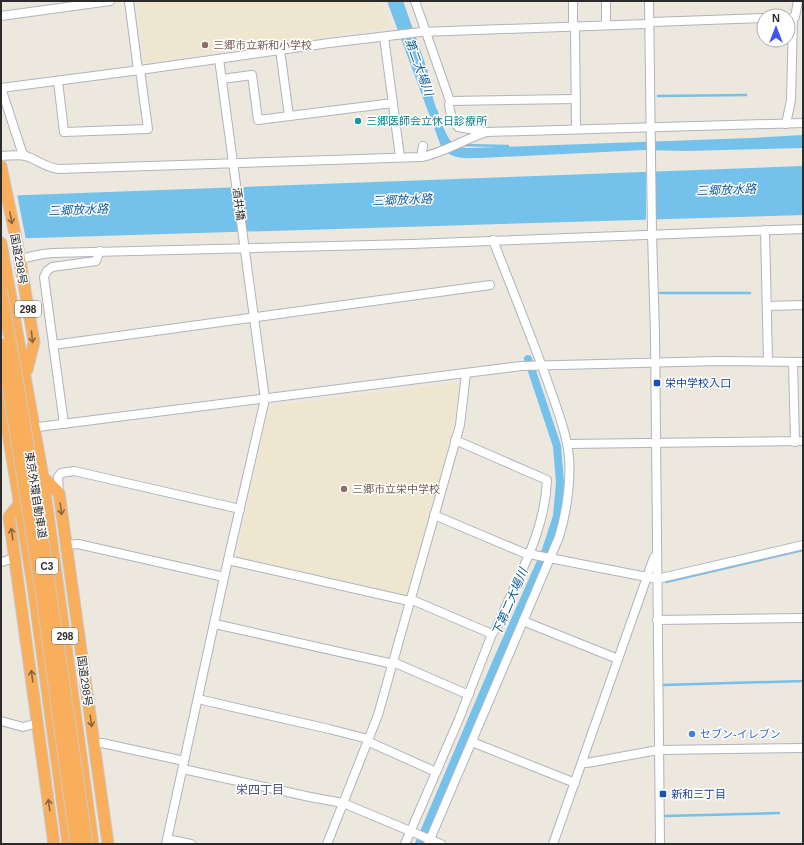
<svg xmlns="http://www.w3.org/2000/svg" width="804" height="845" font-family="Helvetica,'Noto Sans JP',sans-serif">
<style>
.education{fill:#eee6ce}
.water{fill:#74c1eb}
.pier{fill:#ede8de}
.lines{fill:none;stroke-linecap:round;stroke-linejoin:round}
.stream{stroke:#74c1eb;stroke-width:2.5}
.canal{stroke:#74c1eb;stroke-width:8}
.minor-casing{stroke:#b1b3be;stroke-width:10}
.highway-casing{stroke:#c8c8c8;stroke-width:13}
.minor{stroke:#fff;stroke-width:8}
.highway{stroke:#f9ae5c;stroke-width:11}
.highway-bridge-casing{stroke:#c8c8c8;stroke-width:13;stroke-linecap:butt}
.highway-bridge{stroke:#f9ae5c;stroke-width:11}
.oneway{stroke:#886641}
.education-dot{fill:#8d6e63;stroke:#fff;stroke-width:1.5}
.culture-dot{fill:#0f9aa8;stroke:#fff;stroke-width:1.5}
.transit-dot{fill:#1a4fb4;stroke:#fff;stroke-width:1.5}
.shop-dot{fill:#3f7fe0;stroke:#fff;stroke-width:1.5}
.labels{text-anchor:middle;stroke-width:3;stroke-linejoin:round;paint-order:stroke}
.shield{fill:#fff;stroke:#6b6b6b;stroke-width:1}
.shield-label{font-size:10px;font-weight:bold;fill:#2b2b2b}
.education-label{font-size:11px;fill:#785e54;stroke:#fff;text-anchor:start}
.culture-label{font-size:11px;fill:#0d838f;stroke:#fff;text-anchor:start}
.street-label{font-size:11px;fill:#2b2b2b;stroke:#fff}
.transit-label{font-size:11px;fill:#164399;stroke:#fff;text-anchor:start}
.shop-label{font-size:11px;fill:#366cbe;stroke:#fff;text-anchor:start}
.water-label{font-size:12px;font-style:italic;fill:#115e99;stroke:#fff}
.neighbourhood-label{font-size:12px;fill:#4d517b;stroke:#fff}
</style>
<rect width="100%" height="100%" fill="#ede8de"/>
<g class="education">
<polygon points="137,1 381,1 390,27 145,63"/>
<polygon points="458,383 455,421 407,595 237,557 269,406"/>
</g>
<g class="water">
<path d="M387 1H403L428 72 427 77 436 108 438 111C438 116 441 121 443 126 449 141 453 148 470 148L751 138 803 135V148L685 151 645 150 480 158C464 158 455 160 442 149Z"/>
<polygon points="803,166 803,215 1,239 1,196"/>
</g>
<g class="pier">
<polygon points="646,170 656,170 656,221 646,222"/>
<polygon points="1,194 17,194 26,240 1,241"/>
</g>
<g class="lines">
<g class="stream">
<polyline points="658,96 746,95"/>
<polyline points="461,145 508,146"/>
<polyline points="660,293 750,293"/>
<polyline points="666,582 803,550"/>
<polyline points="663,685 803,681"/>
<polyline points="665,816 779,813"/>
</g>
<polyline class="canal" points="419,844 496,663 546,550 557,516 560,483 557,446 528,359"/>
<g class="minor-casing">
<g id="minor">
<polyline points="129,1 138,70"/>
<polyline points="415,1 450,101 449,104 450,111 453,121 458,127 486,132"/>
<polyline points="573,1 573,26"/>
<polyline points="606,1 606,25"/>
<polyline points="649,1 652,234 655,334 660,844"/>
<polyline points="1,16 110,1"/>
<polyline points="795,17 798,1"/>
<polyline points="575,26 576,129"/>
<polyline points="384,37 400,157"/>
<polyline points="280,50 289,116"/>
<polyline points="222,79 252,75 258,120 393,103"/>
<polyline points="58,81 64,132 148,129 140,70"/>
<polyline points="1,88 140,70 329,43 421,32 646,24 652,22 764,18"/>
<polyline points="2,88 3,94 22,152 25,156"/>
<polyline points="450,101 576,99"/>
<polyline points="786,124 791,100 793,17"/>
<path d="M1 156C9 156 19 154 26 156 38 160 46 168 59 169L421 157C444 153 464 139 487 132L803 123"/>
<polyline points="421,157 423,146"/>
<polyline points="765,230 768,361"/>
<polyline points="19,259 43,254 53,253 411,244 803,229"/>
<polyline points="767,306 803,305"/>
<polyline points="53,345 490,285"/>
<polyline points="793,362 795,442"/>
<polyline points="64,424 44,277 47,271 52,267 96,261 100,251"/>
<polyline points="30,428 521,366 718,361 803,362"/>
<polyline points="567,444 803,441"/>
<polyline points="59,493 58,477 61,473 74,471 240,509"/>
<polyline points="434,515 524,553 657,579 803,545"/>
<polyline points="66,545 78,544 224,577"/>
<polyline points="228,560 409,601"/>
<polyline points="1,562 15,558"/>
<polyline points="410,599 492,634"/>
<polyline points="657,620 803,618"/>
<polyline points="523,621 618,659"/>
<polyline points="215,624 393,664"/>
<polyline points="393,662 469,695"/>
<polyline points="198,699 329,729 368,739"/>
<polyline points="1,721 23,727 38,723"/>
<polyline points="367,741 436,772"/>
<polyline points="472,742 575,783"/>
<polyline points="94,744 102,743 184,761"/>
<polyline points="582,763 587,763 658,750 803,748"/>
<polyline points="183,769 310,797 343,803 441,844"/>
<polyline points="167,839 191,844"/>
<polyline points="166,844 225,573 265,399 219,59"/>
<polyline points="327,844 378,715 460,425 466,373"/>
<path d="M405 844 459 719 492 634 496 629C516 580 545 534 547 480L455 440"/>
<path d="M428 844 559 537C567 511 573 471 567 444 563 422 554 401 547 380 530 333 511 287 493 240"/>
<polyline points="553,844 654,557"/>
</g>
</g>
<g class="highway-casing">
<g id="highway">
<polyline points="1,166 17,244 34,342 27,370"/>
<polyline points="1,243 43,477 93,844"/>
<polyline points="1,390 33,586 68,844"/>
<polyline points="43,477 59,493 108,844"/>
<polyline points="20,503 9,517 54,844"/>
</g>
</g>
<use href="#minor" class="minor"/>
<use href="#highway" class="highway"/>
<g class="highway-bridge-casing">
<g id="highway-bridge">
<path d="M1 289C35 473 60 659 87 844"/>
<polyline points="1,344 41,590 76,844"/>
</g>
</g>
<use href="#highway-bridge" class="highway-bridge"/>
</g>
<defs><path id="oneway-shaft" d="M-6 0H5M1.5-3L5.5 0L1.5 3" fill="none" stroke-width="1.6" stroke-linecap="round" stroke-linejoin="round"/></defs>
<g class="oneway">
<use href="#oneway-shaft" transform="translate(11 218) rotate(79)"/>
<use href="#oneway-shaft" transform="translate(32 337) rotate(84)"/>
<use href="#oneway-shaft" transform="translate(61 509) rotate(82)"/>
<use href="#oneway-shaft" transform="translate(12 534) rotate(-99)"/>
<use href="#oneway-shaft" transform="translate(32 676) rotate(-98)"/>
<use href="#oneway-shaft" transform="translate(91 721) rotate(82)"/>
<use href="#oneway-shaft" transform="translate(49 805) rotate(-98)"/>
</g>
<g class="education-dot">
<circle cx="205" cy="45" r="4"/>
<circle cx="344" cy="489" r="4"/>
</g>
<circle class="culture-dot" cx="358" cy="121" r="4"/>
<g class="transit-dot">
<rect x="653" y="379" width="8" height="8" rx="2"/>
<rect x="659" y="790" width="8" height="8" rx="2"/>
</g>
<circle class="shop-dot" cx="692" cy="734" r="4"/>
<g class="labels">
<g class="shield">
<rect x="15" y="301" width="26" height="16" rx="3"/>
<rect x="36" y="558" width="22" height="16" rx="3"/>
<rect x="52" y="628" width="26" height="16" rx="3"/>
</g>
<g class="shield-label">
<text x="28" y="313">298</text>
<text x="47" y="570">C3</text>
<text x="65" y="640">298</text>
</g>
<g class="education-label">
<text x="213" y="49">三郷市立新和小学校</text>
<text x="352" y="493">三郷市立栄中学校</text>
</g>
<g class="culture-label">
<text x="366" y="125">三郷医師会立休日診療所</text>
</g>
<g class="street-label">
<text transform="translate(239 204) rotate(83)" y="4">酒井橋</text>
<text transform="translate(19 259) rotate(80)" y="4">国道298号</text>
<text transform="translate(36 495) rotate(81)" y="4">東京外環自動車道</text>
<text transform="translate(85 681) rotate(82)" y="4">国道298号</text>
</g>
<g class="transit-label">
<text x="665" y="387">栄中学校入口</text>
<text x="671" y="798">新和三丁目</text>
</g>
<g class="shop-label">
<text x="700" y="738">セブン-イレブン</text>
</g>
<g class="water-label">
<text transform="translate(419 67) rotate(70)" y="4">第二大場川</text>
<text transform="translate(726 190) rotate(-2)" y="4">三郷放水路</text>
<text transform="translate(402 200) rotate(-2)" y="4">三郷放水路</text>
<text transform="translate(78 210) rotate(-2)" y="4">三郷放水路</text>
<text transform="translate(510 602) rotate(-67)" y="4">下第二大場川</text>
</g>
<g class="neighbourhood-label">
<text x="260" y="794">栄四丁目</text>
</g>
</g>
<rect width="804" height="845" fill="none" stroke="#2b2b2b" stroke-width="4"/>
<g transform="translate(776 28)"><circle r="19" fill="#ffffff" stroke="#aaaaaa"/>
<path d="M0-3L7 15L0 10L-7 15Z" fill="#4354f5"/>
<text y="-6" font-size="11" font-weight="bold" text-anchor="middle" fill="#2b2b2b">N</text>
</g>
</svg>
